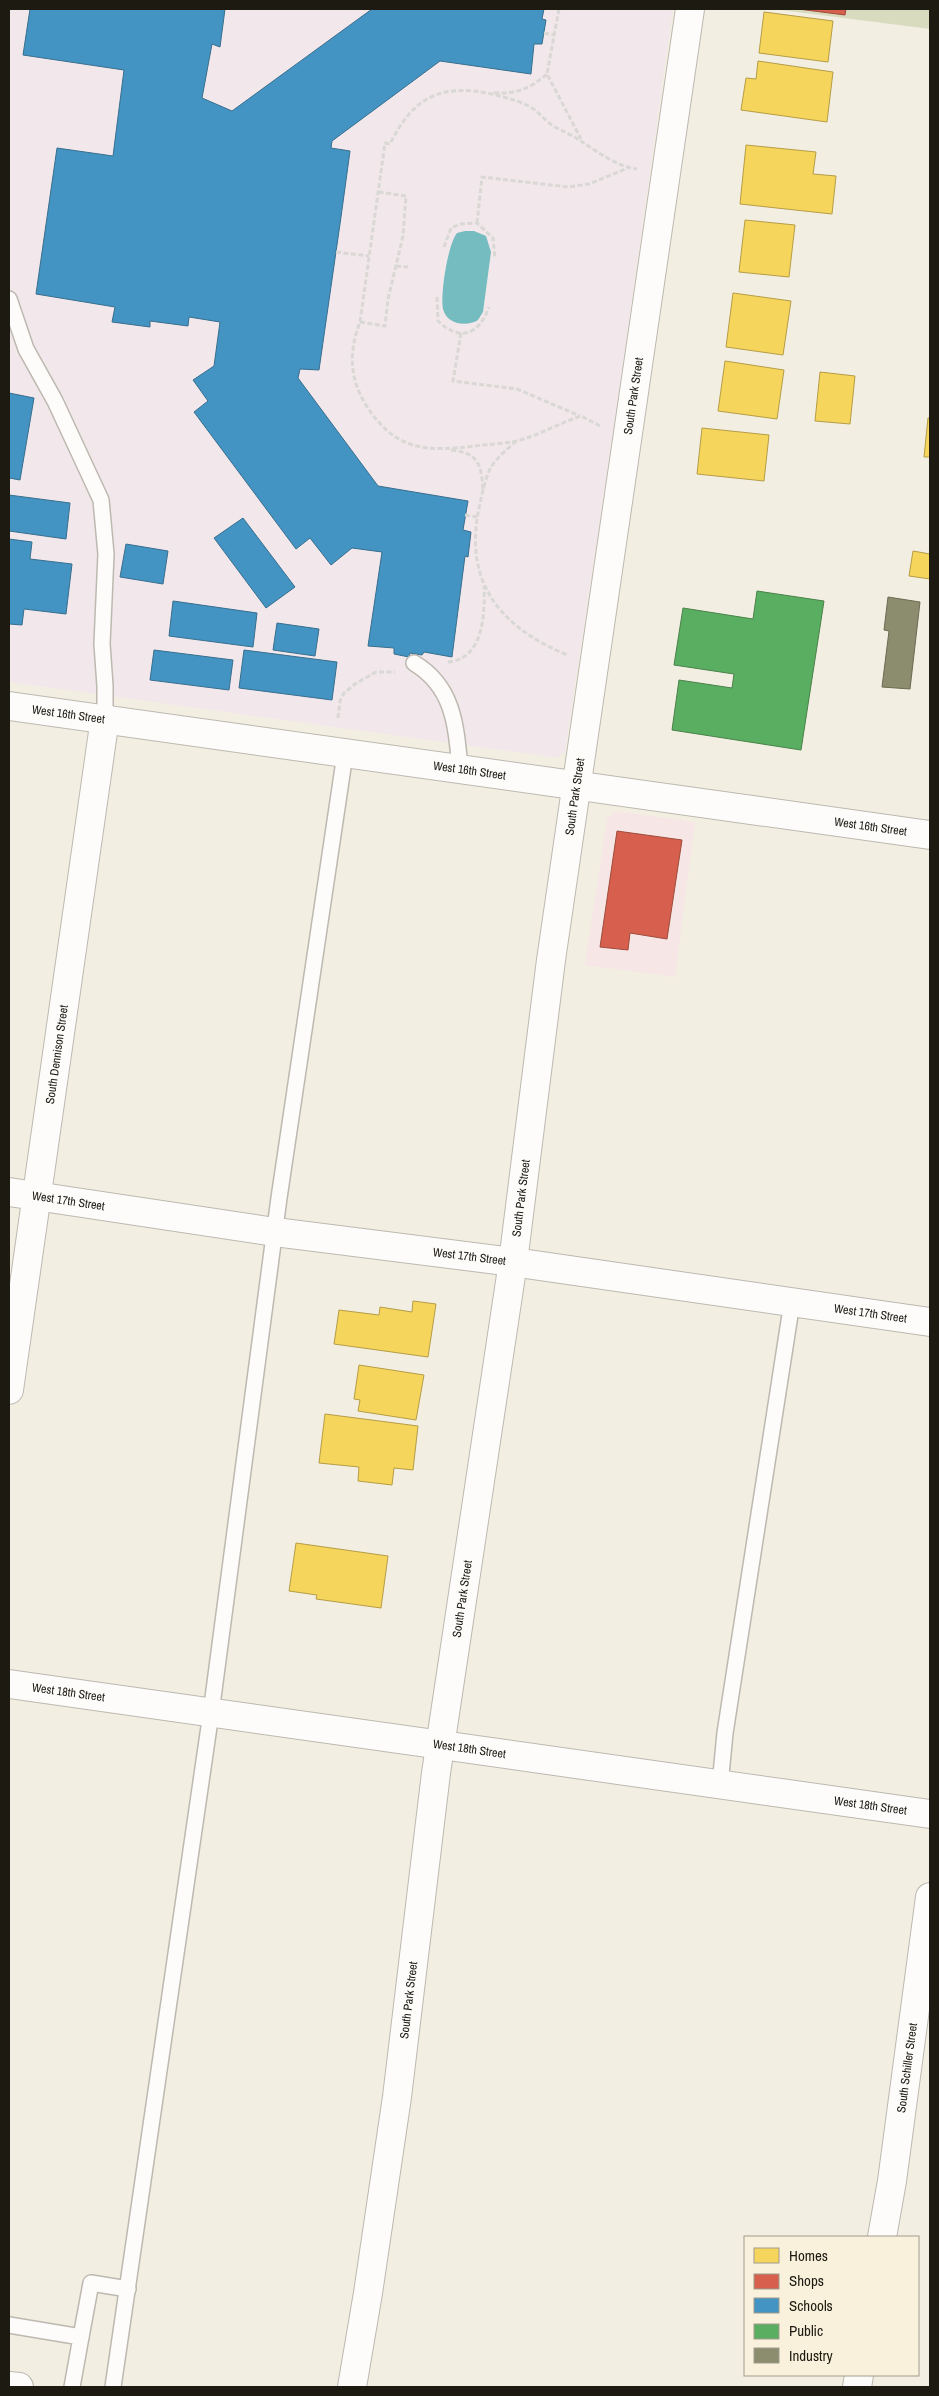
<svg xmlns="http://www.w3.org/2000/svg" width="939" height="2396" font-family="'Archivo Narrow',sans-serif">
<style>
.commercial{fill:#f6e6e6}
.education{fill:#f2e7eb}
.green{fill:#d8dbbd}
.water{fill:#74bcbf}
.homes{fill:#f6d55c;stroke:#b59d46}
.shops{fill:#d6604d;stroke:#9e4b3b}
.schools{fill:#4393c3;stroke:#386f8e}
.public{fill:#5aae61;stroke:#488249}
.industry{fill:#8c8c6e;stroke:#6b6a52}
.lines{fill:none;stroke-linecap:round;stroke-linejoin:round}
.service-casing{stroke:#bdb9b0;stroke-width:18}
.minor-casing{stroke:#bdb9b0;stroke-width:30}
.secondary-casing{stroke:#bdb9b0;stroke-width:30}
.path{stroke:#d9d8d4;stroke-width:3;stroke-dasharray:5 2.5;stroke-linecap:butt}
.service{stroke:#fdfcfb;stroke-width:15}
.minor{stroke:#fdfcfb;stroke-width:28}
.secondary{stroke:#fdfcfb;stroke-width:28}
.labels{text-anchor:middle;stroke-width:5;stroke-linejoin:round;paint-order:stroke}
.street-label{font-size:12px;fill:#1d1a12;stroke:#f9f1dc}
</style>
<rect width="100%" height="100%" fill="#f3eee2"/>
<polygon class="commercial" points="615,811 695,822 675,977 585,965 607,819"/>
<polygon class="education" points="9,9 673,9 616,412 565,752 556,758 544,756 9,682"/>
<polygon class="green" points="773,9 930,9 930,29"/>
<path class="water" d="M465 231H474L486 236 491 252 483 312 478 320C467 327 447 325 443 309 440 294 448 244 457 233Z"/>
<g class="homes">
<polygon points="764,12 833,21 828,62 759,53"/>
<polygon points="758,61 833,72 827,122 741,110 746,78 756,79"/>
<polygon points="746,145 816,152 813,174 836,176 832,214 740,204"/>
<polygon points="745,220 795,225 789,277 739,272"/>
<polygon points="733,293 791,301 783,355 726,347"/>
<polygon points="725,361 784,370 777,419 718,411"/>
<polygon points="820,372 855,376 850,424 815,421"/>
<polygon points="928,418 930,418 930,457 924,457"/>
<polygon points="702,428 769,435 764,481 697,474"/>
<polygon points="913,551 930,554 930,579 909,576"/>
<polygon points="413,1301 436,1304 428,1357 334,1344 339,1310 379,1315 380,1307 412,1312"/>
<polygon points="359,1365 424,1375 416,1420 358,1411 360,1400 354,1399"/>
<polygon points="325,1414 418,1426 413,1470 394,1468 392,1485 358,1481 359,1467 319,1463"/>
<polygon points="296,1543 388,1556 381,1608 316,1599 317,1595 289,1591"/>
</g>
<g class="shops">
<polygon points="798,9 846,9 845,15"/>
<polygon points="617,831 682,840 667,939 630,933 628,950 600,947"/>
</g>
<g class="schools">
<polygon points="30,9 225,9 220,47 212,44 202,98 232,111 372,9 544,9 542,19 546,20 542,44 534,44 531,74 440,61 332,141 331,148 350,151 341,217 319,370 300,369 298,378 378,486 468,501 463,530 471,532 468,557 465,556 452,657 424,652 422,655 410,653 409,657 394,654 394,648 368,646 382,552 352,548 331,565 310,538 296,549 194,412 208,401 193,380 214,366 220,322 189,317 188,326 150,321 150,327 112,322 115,307 36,294 57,148 113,156 124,70 23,55"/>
<polygon points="9,393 34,398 20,480 9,478"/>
<polygon points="9,495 70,503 66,539 9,531"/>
<polygon points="243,518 295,587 266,608 214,538"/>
<polygon points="9,539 32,542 30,559 72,564 66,614 24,609 22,625 9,624"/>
<polygon points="126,544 168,551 163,584 120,577"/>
<polygon points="173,601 257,613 253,647 169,636"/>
<polygon points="277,623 319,629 315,656 273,650"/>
<polygon points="154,650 233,660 229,690 150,680"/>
<polygon points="244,650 337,662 332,700 239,688"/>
</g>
<polygon class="public" points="757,591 824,601 801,750 672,730 679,680 732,688 734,674 674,665 683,608 753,619"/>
<polygon class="industry" points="888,597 920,602 910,689 882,687 889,631 884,630"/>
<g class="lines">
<g class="service-casing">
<g id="service">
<polyline points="9,299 26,349 55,401 101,500 106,554 102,644 105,686 105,718"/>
<path d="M414 663C454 687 456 726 460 768"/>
<polyline points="720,1785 725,1733 792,1302"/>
<polyline points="9,2325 81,2337 72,2387"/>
<polyline points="81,2337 91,2283 128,2289"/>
<polyline points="113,2387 211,1713 279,1198 345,754"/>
</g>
</g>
<g class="minor-casing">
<g id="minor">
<path id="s1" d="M9 706 930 835"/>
<path id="s2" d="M9 1192 275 1232 513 1262 930 1322"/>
<path id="s3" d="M9 1390 105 718"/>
<path id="s4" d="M9 1684 930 1814"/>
<path id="s5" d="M882 2237 892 2181 930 1897"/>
<path id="s6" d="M352 2387 368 2293 397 2097 436 1773 513 1262 551 960 690 9"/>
<polyline points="857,2387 859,2375"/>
</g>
</g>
<g class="secondary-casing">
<polyline id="secondary" points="9,2386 19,2387"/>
</g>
<g class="path">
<polyline points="559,9 547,74 581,139"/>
<polyline points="544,33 554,35"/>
<path d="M494 93C516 94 530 89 547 74"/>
<polyline points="477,223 482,177 568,187 589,184 628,168"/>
<polyline points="444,247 451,228 460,224 477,223 493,238 495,258"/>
<polyline points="336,252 369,256"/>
<polyline points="396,266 408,267"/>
<path d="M437 297 438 321C460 342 479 335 489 307"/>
<polyline points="360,322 385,326 388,299 403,236 406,196 379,192"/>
<polyline points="461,333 453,381 517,389 580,416"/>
<path d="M600 426 581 416C560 423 539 435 517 441 504 444 489 444 475 446 426 452 395 451 366 405 349 378 349 351 360 322L385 143 390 144C413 97 441 83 492 94 507 98 522 101 535 110 541 115 546 121 552 125 561 131 571 134 579 140 597 151 615 166 637 169"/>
<path d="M516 441C508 449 495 459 490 469 484 482 481 499 478 513 465 586 503 628 567 655"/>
<path d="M451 450C478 453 481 463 483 489"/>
<polyline points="465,515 477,517"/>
<path d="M448 662C484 659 485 613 484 586"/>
<polyline points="338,718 340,701 344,693 355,684 376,672 395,672"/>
</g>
<use href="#service" class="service"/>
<use href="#minor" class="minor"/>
<use href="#secondary" class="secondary"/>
</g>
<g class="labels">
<g class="street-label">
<text dy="4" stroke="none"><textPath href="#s6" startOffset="2011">South Park Street</textPath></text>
<text dy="4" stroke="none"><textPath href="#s1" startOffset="60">West 16th Street</textPath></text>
<text dy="4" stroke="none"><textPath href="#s1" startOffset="465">West 16th Street</textPath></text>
<text dy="4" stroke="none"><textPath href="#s6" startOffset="1606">South Park Street</textPath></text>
<text dy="4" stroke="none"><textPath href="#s1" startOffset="870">West 16th Street</textPath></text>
<text dy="4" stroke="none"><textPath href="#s3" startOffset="339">South Dennison Street</textPath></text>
<text dy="4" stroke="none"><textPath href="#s6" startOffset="1201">South Park Street</textPath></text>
<text dy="4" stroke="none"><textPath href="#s2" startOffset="60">West 17th Street</textPath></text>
<text dy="4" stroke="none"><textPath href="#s2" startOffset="465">West 17th Street</textPath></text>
<text dy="4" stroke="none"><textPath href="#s2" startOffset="870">West 17th Street</textPath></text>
<text dy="4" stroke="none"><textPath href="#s6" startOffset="796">South Park Street</textPath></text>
<text dy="4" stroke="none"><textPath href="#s4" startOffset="60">West 18th Street</textPath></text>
<text dy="4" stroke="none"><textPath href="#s4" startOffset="465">West 18th Street</textPath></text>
<text dy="4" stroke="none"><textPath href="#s4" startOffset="870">West 18th Street</textPath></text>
<text dy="4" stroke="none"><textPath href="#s6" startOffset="391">South Park Street</textPath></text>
<text dy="4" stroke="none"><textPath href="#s5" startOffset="171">South Schiller Street</textPath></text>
</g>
</g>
<rect width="939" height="2396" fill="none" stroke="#1d1a12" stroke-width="20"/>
<rect x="744" y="2236" width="175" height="140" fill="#f9f1dc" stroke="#a19b8b"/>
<rect x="754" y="2248" width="25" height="15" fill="#f6d55c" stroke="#a19b8b"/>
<text x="789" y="2261" font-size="15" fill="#1d1a12">Homes</text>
<rect x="754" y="2274" width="25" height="15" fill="#d6604d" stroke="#a19b8b"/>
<text x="789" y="2286" font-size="15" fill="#1d1a12">Shops</text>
<rect x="754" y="2298" width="25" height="15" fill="#4393c3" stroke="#a19b8b"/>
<text x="789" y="2311" font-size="15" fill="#1d1a12">Schools</text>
<rect x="754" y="2324" width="25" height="15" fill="#5aae61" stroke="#a19b8b"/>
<text x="789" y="2336" font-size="15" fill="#1d1a12">Public</text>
<rect x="754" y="2348" width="25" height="15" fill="#8c8c6e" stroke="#a19b8b"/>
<text x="789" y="2361" font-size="15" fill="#1d1a12">Industry</text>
</svg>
